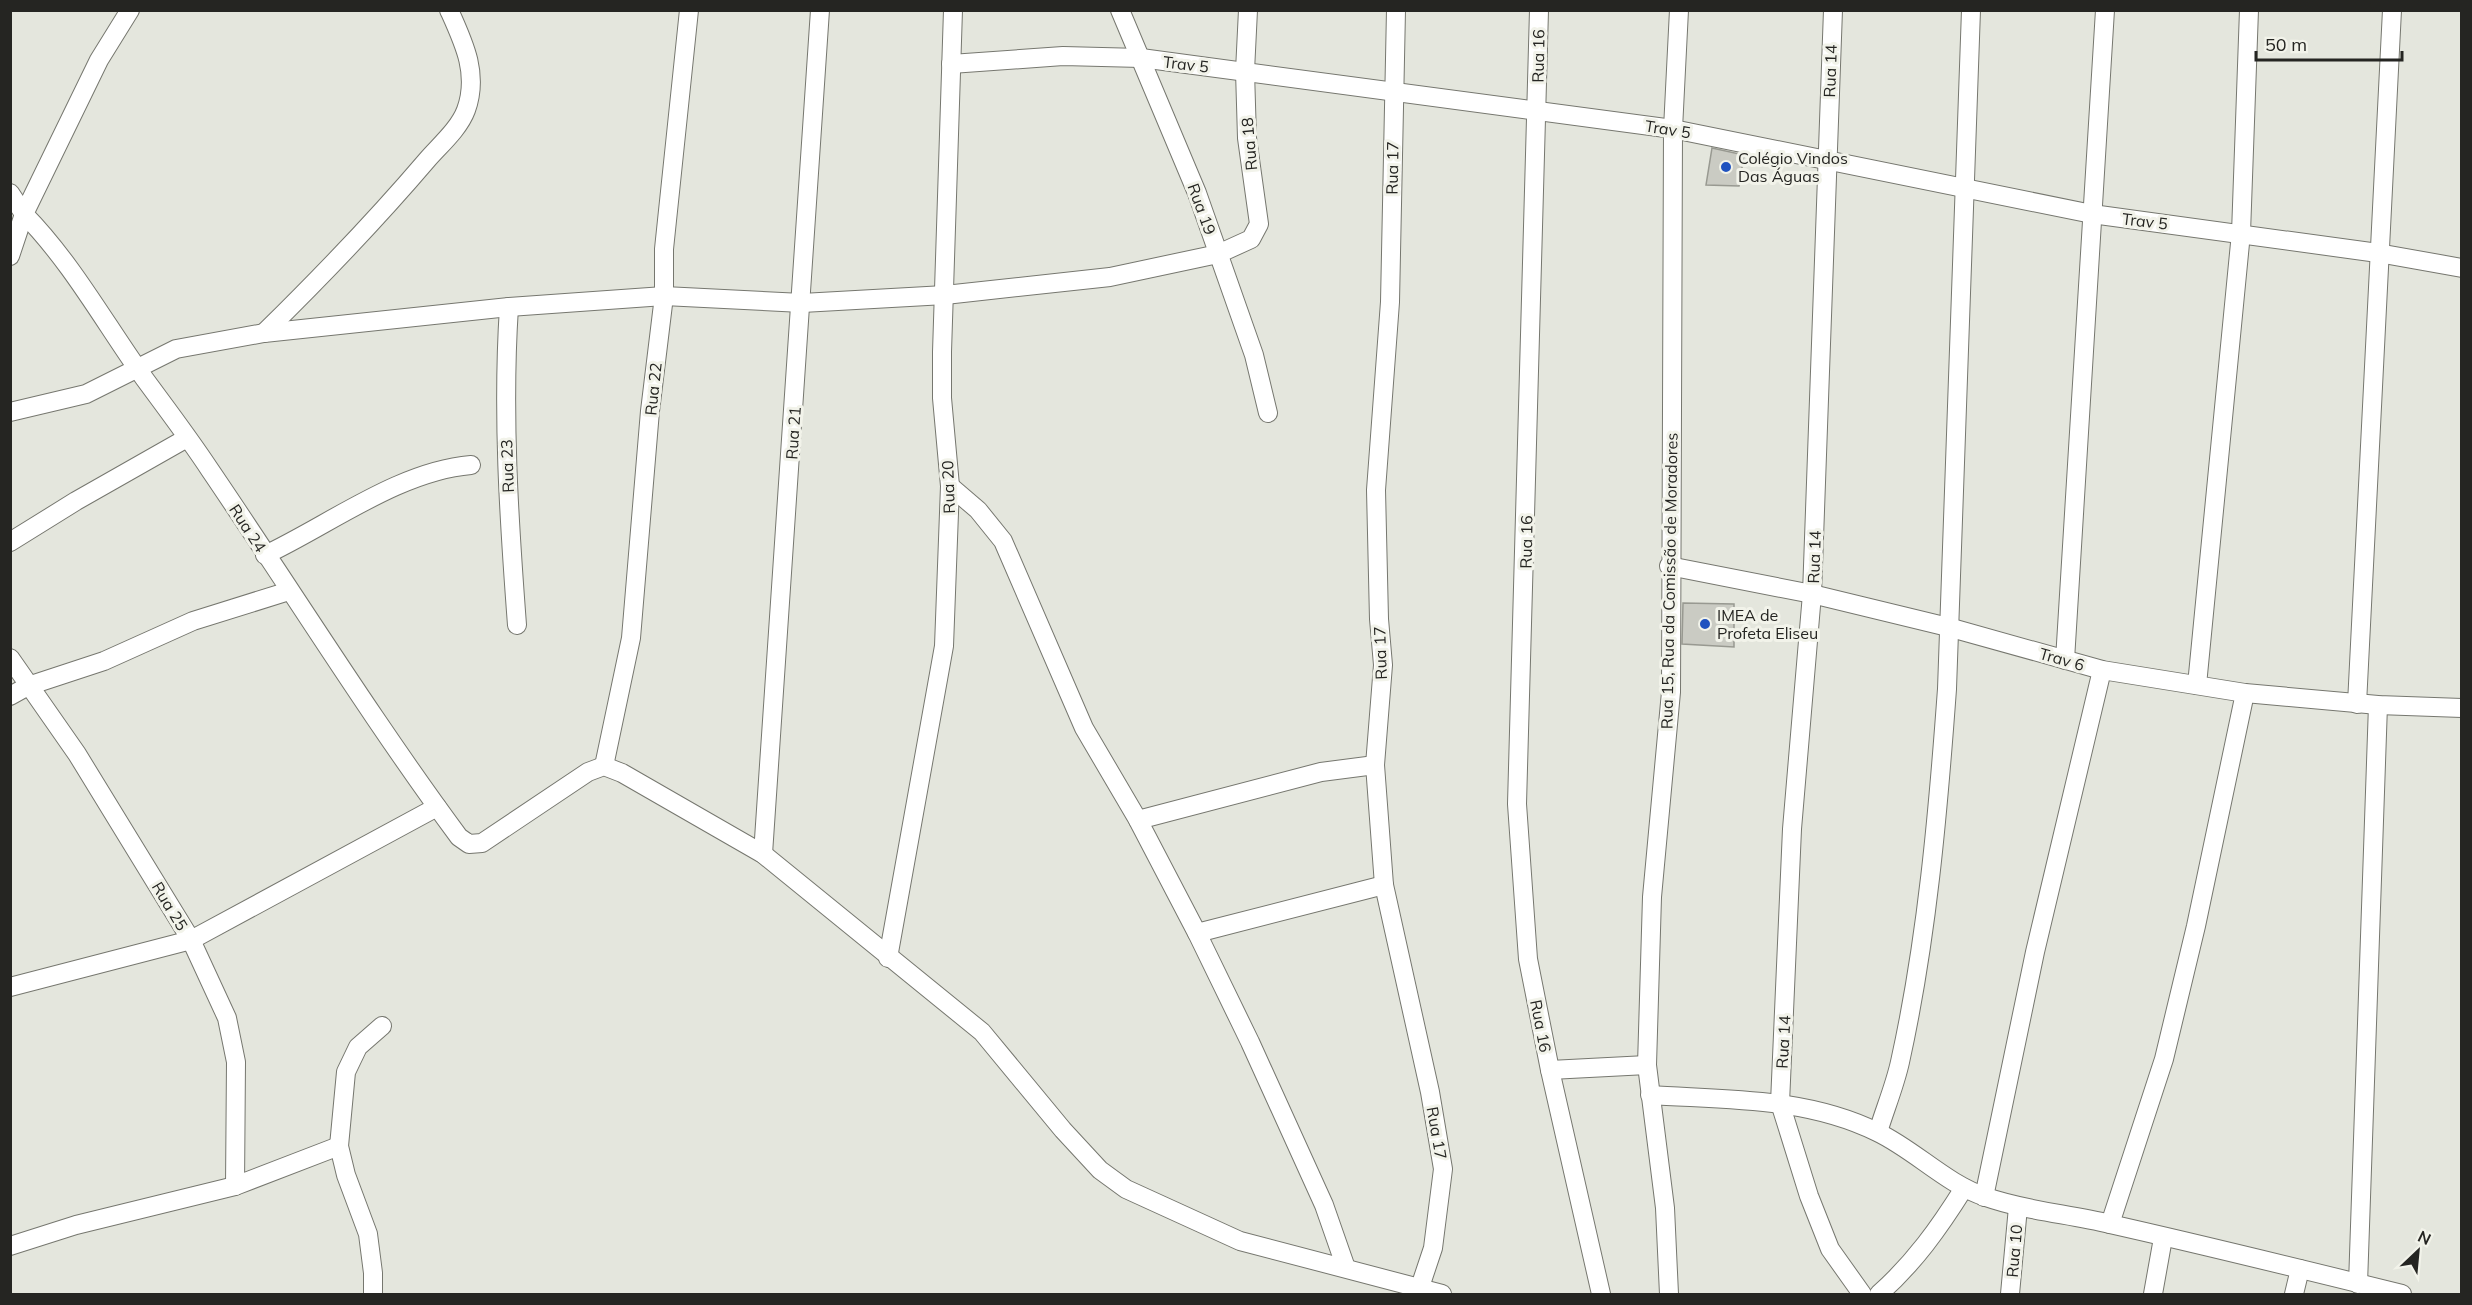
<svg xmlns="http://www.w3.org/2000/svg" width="2472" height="1305" font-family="Mulish,sans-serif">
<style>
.building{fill:#cacbc3;stroke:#989991;stroke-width:1.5}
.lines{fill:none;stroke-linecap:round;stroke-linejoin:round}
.minor-casing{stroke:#76776f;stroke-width:20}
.minor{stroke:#fff;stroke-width:18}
.poi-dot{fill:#1f52bf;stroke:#f2f3ea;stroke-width:2}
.labels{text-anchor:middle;stroke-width:6;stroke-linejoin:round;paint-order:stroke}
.street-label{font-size:16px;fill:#252522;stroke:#f2f3ea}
.poi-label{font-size:16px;fill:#252522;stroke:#f2f3ea;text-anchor:start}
</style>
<rect width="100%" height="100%" fill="#e4e6dd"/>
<g class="building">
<polygon points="1712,148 1744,155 1739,186 1706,185"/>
<polygon points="1683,603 1734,604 1734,647 1682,644"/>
</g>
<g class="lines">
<g class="minor-casing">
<g id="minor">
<path d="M130 10 99 60 24 214C72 263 104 322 144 378 166 408 189 438 210 470 293 592 371 718 459 837L469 844 482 843 588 772 604 766 622 773 763 854 982 1032 1063 1130 1100 1170 1126 1189 1240 1241 1442 1294"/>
<polyline points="1120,10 1197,193 1254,355 1268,413"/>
<polyline points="1396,10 1390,302 1376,490 1379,619 1383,665 1375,765 1384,885 1430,1092 1443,1169 1433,1248 1420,1287"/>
<polyline points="1539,10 1517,804 1528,959 1550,1070 1601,1294"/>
<polyline points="1833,10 1812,594 1792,829 1780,1103 1809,1196 1830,1249 1862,1294"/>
<polyline points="951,64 1063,56 1141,58 1673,129 2092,214 2378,253 2462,268"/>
<polyline points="10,193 24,214 10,256"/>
<path d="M509 307C502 413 509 519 517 625"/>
<path d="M264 333C321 277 375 221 427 160 439 146 459 129 466 110 479 74 464 43 449 10"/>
<polyline points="10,412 86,394 176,349 264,333 509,307 664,296 802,303 945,295 1110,277 1218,254 1251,239 1259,224 1247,138 1245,71 1248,10"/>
<polyline points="950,486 978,510 1003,541 1084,728 1138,820 1197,933 1250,1042 1324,1205 1346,1268"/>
<polyline points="10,542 76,501 187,438"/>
<path d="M265 555C329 525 399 471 471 465"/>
<polyline points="1669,566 1812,594 1948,627 2102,670 2245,693 2378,705 2462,708"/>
<polyline points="10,658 77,754 191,940 227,1018 236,1062 235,1186"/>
<polyline points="2065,660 2105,10"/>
<polyline points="2197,685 2241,233 2249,10"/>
<polyline points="10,696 28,686 104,661 193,621 289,591"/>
<polyline points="2357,704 2392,10"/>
<polyline points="604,766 631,638 650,411 664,296 664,249 689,10"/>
<polyline points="1138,820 1321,772 1375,765"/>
<polyline points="763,854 820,10"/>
<polyline points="1197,933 1384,885"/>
<polyline points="888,958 944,646 950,486 942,398 942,352 953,10"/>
<polyline points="10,987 191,940 437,807"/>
<polyline points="1550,1070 1647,1065"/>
<path d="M1650 1095C1727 1100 1806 1097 1877 1132 1915 1150 1946 1184 1986 1197 2026 1211 2069 1214 2110 1224 2208 1246 2305 1270 2402 1294"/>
<path d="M1878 1132C1885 1109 1895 1085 1900 1062 1927 940 1938 813 1947 689L1971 10"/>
<polyline points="1984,1197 2035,952 2102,670"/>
<polyline points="2110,1224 2164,1059 2196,926 2245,693"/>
<polyline points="10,1246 76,1225 235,1186 339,1146"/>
<polyline points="2358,1284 2378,705"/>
<polyline points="373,1294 373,1273 368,1234 346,1175 339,1146 346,1072 358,1047 382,1026"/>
<polyline points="1669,1294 1665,1208 1647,1065 1652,897 1671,692 1673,129 1679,10"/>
<path d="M1879 1294C1914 1263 1939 1228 1964 1188"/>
<polyline points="2010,1294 2018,1207"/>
<polyline points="2153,1294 2163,1238"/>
<polyline points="2294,1294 2300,1269"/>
</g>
</g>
<use href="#minor" class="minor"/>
</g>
<g class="poi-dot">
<circle cx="1726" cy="167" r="6"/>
<circle cx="1705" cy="624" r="6"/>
</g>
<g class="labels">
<g class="street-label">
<text transform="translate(1538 56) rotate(-89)" y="6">Rua 16</text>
<text transform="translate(1186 64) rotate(7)" y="6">Trav 5</text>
<text transform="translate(1830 71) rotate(-88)" y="6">Rua 14</text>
<text transform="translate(1668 129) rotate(9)" y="6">Trav 5</text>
<text transform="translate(1249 144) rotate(-95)" y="6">Rua 18</text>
<text transform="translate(1392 168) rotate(-89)" y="6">Rua 17</text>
<text transform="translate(1202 209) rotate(70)" y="6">Rua 19</text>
<text transform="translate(2145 221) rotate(7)" y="6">Trav 5</text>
<text transform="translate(653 389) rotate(-84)" y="6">Rua 22</text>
<text transform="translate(793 433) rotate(-86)" y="6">Rua 21</text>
<text transform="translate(507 466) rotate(-92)" y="6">Rua 23</text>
<text transform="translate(948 487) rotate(-92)" y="6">Rua 20</text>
<text transform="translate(248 528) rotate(57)" y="6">Rua 24</text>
<text transform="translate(1526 542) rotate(-89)" y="6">Rua 16</text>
<text transform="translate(1814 557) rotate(-88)" y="6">Rua 14</text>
<text transform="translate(1669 581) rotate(-89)" y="6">Rua 15, Rua da Comissão de Moradores</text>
<text transform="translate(1380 653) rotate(-92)" y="6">Rua 17</text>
<text transform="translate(2062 659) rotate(16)" y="6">Trav 6</text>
<text transform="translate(170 906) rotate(59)" y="6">Rua 25</text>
<text transform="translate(1541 1026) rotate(79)" y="6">Rua 16</text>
<text transform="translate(1783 1042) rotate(-87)" y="6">Rua 14</text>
<text transform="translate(1437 1133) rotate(80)" y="6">Rua 17</text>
<text transform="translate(2014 1251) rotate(-85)" y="6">Rua 10</text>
</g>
<g class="poi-label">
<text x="1738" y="164">Colégio Vindos<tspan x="1738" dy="18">Das Águas</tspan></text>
<text x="1717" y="621">IMEA de<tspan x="1717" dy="18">Profeta Eliseu</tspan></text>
</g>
</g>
<rect width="2472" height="1305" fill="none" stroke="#252522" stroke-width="24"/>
<g transform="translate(2418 1251) rotate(26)" stroke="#f2f3ea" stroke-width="4.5" paint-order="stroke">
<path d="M0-4.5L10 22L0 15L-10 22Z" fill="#252522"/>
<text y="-9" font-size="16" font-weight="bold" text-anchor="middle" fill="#252522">N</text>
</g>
<path d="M2256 51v9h146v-9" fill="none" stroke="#252522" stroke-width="3"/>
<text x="2265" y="51" font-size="18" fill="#252522" stroke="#f2f3ea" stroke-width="4.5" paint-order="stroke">50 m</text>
</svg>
